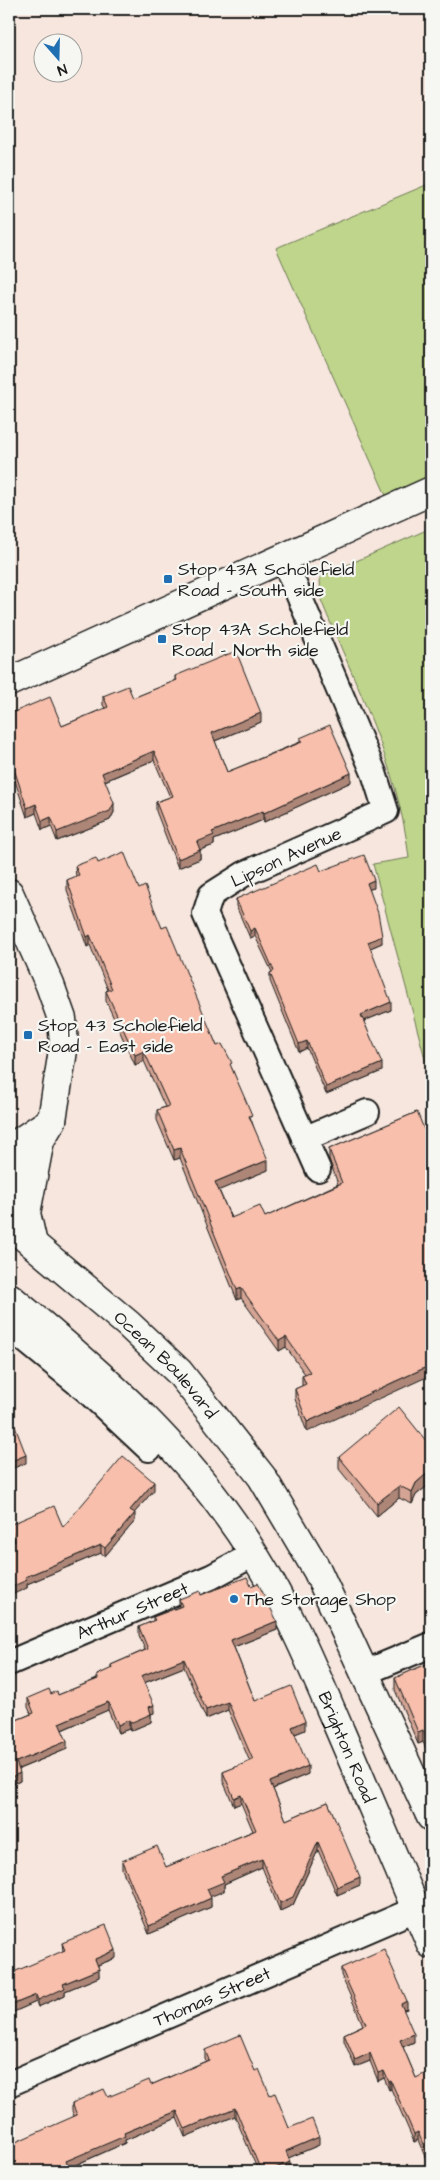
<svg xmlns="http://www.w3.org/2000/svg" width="440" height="2180" font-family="'Architects Daughter',sans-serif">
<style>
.green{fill:#bed58b;stroke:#6d7854}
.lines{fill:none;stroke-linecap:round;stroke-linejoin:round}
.minor-casing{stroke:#1c1c1c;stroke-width:28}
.tertiary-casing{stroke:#1c1c1c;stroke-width:31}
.primary-casing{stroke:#1c1c1c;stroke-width:31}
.minor{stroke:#f6f6f2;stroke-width:24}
.tertiary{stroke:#f6f6f2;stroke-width:28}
.primary{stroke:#f6f6f2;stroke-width:28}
.wall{fill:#d4a494;stroke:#1c1c1c}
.shaded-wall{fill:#ad8678;stroke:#1c1c1c}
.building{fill:#f7bfac;stroke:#1c1c1c}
.poi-dot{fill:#1f6fb2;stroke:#f6f6f2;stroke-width:2}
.labels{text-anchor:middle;stroke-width:4.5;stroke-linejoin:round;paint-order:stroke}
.poi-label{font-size:18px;fill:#1c1c1c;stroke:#f6f6f2;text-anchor:start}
.street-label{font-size:18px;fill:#1c1c1c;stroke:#f6f6f2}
</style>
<rect width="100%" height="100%" fill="#f6e6dd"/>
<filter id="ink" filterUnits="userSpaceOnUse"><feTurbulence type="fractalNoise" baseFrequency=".02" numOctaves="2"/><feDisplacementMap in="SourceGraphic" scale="10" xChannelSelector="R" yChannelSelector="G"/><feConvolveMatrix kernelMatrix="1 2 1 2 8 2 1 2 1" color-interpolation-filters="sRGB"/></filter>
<g filter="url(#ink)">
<g class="green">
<polygon points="431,183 431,481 388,500 276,248"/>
<path d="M431 528V1081L373 864 409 858C399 767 355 684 321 600L320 577Z"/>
</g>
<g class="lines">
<g class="minor-casing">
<g id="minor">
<polyline points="283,558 374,773 386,811 244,874 211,895 205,914 318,1169"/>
<polyline points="304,1139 367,1112"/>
<polyline points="9,1327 86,1390 149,1449"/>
<path id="s1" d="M9 1663 211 1577 254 1554"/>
<polyline points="364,1673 431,1645"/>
<path id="s2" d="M9 2084 416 1909"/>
</g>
</g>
<g class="tertiary-casing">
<g id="tertiary">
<polyline points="9,682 431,491"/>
<polyline points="9,893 50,985 62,1019 64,1044 52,1120 30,1157 9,1185"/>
</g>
</g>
<g class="primary-casing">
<g id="primary">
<polyline points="9,1149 52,1120"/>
<path id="s3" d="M9 1224 128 1324 179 1372 262 1477 317 1570 431 1817"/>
<polyline points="33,1244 26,1213 40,1140"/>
<path id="s4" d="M9 1297C102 1374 191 1452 255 1556 290 1612 315 1673 341 1733 371 1804 401 1874 431 1944"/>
</g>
</g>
<use href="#minor" class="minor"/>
<use href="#tertiary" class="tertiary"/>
<use href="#primary" class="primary"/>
</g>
<g class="wall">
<polygon points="175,676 261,722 215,741 227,772 300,742 300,738 351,782 264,822 263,820 214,840 214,845 200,850 200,859 178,868 156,811 156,802 170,797 154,760 105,781 114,812 110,820 57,841 51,826 42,830 36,813 27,817 10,766 9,758 9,714 62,726 105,708 103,705 103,696 133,698 175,681"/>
<polygon points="98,863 139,889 162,928 217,1046 232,1069 252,1122 268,1170 219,1190 231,1218 265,1217 338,1184 329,1159 329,1149 417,1112 307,1432 295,1399 295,1389 302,1386 302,1375 305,1374 286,1347 279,1351 241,1298 237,1300 180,1158 174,1160 157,1120 157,1110 165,1107 144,1061 135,1065 106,1001 106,991 108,990 90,945 87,947 67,890 67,880 76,877 75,866"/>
<polygon points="321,871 374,888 369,889 382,943 370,948 391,1010 364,1021 382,1071 326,1094 307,1048 299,1052 270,981 270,973 272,972 255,936 250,938 236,906 236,899"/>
<polygon points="431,1447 431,1483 416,1495 412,1504 399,1498 377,1516 339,1469 339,1457"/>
<polygon points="154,1490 134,1513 135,1521 105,1556 101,1553 27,1584 27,1588 12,1542 9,1534 9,1525 63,1527"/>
<polygon points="251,1586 277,1630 234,1647 255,1701 305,1730 295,1734 308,1774 273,1789 286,1820 328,1802 360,1885 337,1895 318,1850 293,1905 280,1911 262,1867 224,1884 224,1891 210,1896 211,1907 149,1934 122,1869 122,1861 166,1867 253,1831 241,1803 234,1806 223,1781 223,1772 250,1762 228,1710 206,1719 184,1667 144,1683 154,1713 151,1714 151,1722 130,1731 129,1729 118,1733 108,1710 62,1730 67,1749 19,1769 20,1781 9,1786 9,1723 31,1714 28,1707 28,1698 51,1694 58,1695 97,1679 97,1675 111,1669 111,1665 145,1650 139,1635 139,1627 153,1621 153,1617 179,1607 179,1599"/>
<polygon points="431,1662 431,1760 423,1742 418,1744 395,1690 395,1678"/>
<polygon points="62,1943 116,1958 98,1965 99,1977 65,1991 65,1995 38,2007 36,2002 9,2014 63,1951"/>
<polygon points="341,1968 407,2009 403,2010 414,2042 403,2047 416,2078 431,2079 431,2171 418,2140 414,2142 391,2089 389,2090 384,2078 378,2081 370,2061 355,2067 344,2041 344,2034 363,2025 341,1975"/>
<polygon points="205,2050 255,2071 270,2095 289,2128 319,2145 288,2158 290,2170 286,2171 258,2171 235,2116 185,2137 177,2118 125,2140 125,2143 69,2168 9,2171 74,2116 72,2111 72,2103 108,2097 151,2085 206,2061 205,2058"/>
</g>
<g class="shaded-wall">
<polygon points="261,713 261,722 212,742 212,733"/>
<polygon points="154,751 154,760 102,782 102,773"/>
<polygon points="351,773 351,782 264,822 264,813"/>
<polygon points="114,803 114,812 110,820 57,841 57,832"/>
<polygon points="36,804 36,813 27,817 27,808"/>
<polygon points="263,811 263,820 214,840 214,845 197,851 197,842 212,832"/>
<polygon points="51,817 51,826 42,830 42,821"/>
<polygon points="200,850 200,859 178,868 178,859"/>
<polygon points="374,880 374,888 367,890 367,883"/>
<polygon points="255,928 255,936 250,938 250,931"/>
<polygon points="90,935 90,945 87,947 87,937"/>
<polygon points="382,936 382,943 368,949 368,942"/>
<polygon points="391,1002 391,1010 361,1022 361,1015"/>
<polygon points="307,1041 307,1048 299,1052 299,1044"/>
<polygon points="144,1051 144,1061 135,1065 135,1055"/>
<polygon points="382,1063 382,1071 326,1094 326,1087"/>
<polygon points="180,1148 180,1158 174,1160 174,1150"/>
<polygon points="268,1160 268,1170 215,1192 215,1182"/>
<polygon points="241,1288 241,1298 237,1300 237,1290"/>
<polygon points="286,1337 286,1347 279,1351 279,1341"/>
<polygon points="431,1365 431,1375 307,1432 307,1422"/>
<polygon points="26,1455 26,1463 9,1470 9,1462"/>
<polygon points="431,1470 431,1483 416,1495 412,1504 412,1492 416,1483"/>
<polygon points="154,1482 154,1490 130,1518 130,1510"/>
<polygon points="399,1486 399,1498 377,1516 377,1503"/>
<polygon points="135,1513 135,1521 105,1556 105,1548"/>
<polygon points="101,1545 101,1553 27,1584 27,1588 9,1596 9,1588 25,1577"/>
<polygon points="277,1621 277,1630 231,1648 231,1640"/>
<polygon points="184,1659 184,1667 141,1684 141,1676"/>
<polygon points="108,1702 108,1710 59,1731 59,1723"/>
<polygon points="228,1702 228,1710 206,1719 206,1710"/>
<polygon points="154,1705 154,1713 151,1714 151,1722 130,1731 130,1723 149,1707"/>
<polygon points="129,1720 129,1729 118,1733 118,1725"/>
<polygon points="305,1721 305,1730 292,1735 292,1727"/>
<polygon points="423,1730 423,1742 418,1744 418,1732"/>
<polygon points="67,1741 67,1749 16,1770 16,1762"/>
<polygon points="308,1766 308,1774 270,1790 270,1782"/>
<polygon points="20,1773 20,1781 9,1786 9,1778"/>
<polygon points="241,1795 241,1803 234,1806 234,1798"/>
<polygon points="318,1842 318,1850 293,1905 280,1911 280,1903"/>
<polygon points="262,1859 262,1867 224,1884 224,1891 207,1898 207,1889 221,1876"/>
<polygon points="360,1877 360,1885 337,1895 337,1887"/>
<polygon points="211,1898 211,1907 149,1934 149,1926"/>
<polygon points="116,1950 116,1958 95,1966 95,1959"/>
<polygon points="99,1969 99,1977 65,1991 65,1995 38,2007 38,2000 63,1984"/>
<polygon points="36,1995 36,2002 9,2014 9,2006"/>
<polygon points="407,2001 407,2009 401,2011 401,2004"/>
<polygon points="414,2034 414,2042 400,2048 400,2040"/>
<polygon points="370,2053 370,2061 355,2067 355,2060"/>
<polygon points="384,2071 384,2078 378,2081 378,2073"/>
<polygon points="391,2081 391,2089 389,2090 389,2082"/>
<polygon points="235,2108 235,2116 185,2137 185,2129"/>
<polygon points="177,2111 177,2118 125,2140 125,2143 66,2169 66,2161 124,2133"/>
<polygon points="418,2132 418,2140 414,2142 414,2134"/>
<polygon points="319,2137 319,2145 286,2159 286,2151"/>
<polygon points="290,2162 290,2170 286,2171 268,2171"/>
</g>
<g class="building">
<polygon points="236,651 261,713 212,733 227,772 302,742 300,738 330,725 351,773 264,813 263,811 212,832 214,835 197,842 200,850 178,859 156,802 173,796 154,751 102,773 114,803 110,811 57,832 51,817 42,821 36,804 27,808 10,757 12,756 9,749 9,714 50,697 62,726 108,707 103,696 128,686 133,698 177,680 175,676"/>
<polygon points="124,852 139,889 145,886 162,928 167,926 217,1046 222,1044 232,1063 230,1064 252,1115 249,1116 268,1160 215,1182 231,1218 260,1206 265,1217 342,1183 329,1149 417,1112 431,1146 431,1365 307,1422 295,1389 306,1384 302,1375 310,1372 286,1337 279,1341 241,1288 237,1290 180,1148 174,1150 157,1110 169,1106 144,1051 135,1055 106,991 112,989 90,935 87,937 67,880 79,875 75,866 96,858 98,863"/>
<polygon points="364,855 374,880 367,883 378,913 382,936 368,942 391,1002 361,1015 382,1063 326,1087 307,1041 299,1044 270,973 274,971 255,928 250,931 236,899 318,864 321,871"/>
<polygon points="399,1407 431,1447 431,1470 416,1483 412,1492 399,1486 377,1503 339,1457"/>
<polygon points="9,1411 26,1455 9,1462"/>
<polygon points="123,1456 154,1482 130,1510 135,1513 105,1548 101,1545 25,1577 27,1580 9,1588 9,1544 15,1541 9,1525 54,1506 63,1527"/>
<polygon points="247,1577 251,1586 258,1583 277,1621 231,1640 255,1701 291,1686 305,1721 292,1727 308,1766 270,1782 286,1820 328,1802 360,1877 337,1887 318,1842 293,1897 280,1903 262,1859 221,1876 224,1882 207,1889 211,1898 149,1926 122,1861 157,1846 166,1867 256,1830 241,1795 234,1798 223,1772 253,1760 228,1702 206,1710 184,1659 141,1676 154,1705 149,1707 151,1714 130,1723 129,1720 118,1725 108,1702 59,1723 67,1741 16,1762 20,1773 9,1778 9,1723 34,1713 28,1698 49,1689 51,1694 57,1691 58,1695 98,1679 97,1675 112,1668 111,1665 148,1649 139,1627 155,1620 153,1617 182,1606 179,1599 200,1591 201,1595"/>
<polygon points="431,1662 431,1747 423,1730 418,1732 395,1678"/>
<polygon points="106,1925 116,1950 95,1959 99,1969 63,1984 65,1988 38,2000 36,1995 9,2006 9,1974 65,1950 62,1943"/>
<polygon points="384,1949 407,2001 401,2004 414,2034 400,2040 416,2078 428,2072 431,2079 431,2164 418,2132 414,2134 391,2081 389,2082 384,2071 378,2073 370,2053 355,2060 344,2034 366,2024 341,1968"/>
<polygon points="240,2035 255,2071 259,2069 270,2095 275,2093 289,2128 312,2119 319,2137 286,2151 290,2162 268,2171 261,2171 235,2108 185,2129 177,2111 124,2133 125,2136 66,2161 70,2171 9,2171 9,2145 77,2115 72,2103 104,2089 108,2097 149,2080 151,2085 209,2060 205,2050"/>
</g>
</g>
<g class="poi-dot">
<rect x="163" y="574" width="10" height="10" rx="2.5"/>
<rect x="157" y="634" width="10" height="10" rx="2.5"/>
<rect x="23" y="1030" width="10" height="10" rx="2.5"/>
<circle cx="234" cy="1599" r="5"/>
</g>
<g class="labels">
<g class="poi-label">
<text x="178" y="575">Stop 43A Scholefield<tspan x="178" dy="21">Road - South side</tspan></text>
<text x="172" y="635">Stop 43A Scholefield<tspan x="172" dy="21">Road - North side</tspan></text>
<text x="38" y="1031">Stop 43 Scholefield<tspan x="38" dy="21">Road - East side</tspan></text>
<text x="244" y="1605">The Storage Shop</text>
</g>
<g class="street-label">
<text transform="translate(286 857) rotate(-25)" y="6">Lipson Avenue</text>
<text dy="6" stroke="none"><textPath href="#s3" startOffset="211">Ocean Boulevard</textPath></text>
<text dy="6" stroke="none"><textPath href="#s1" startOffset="134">Arthur Street</textPath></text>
<text dy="6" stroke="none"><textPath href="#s4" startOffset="571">Brighton Road</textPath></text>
<text dy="6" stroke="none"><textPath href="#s2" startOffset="221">Thomas Street</textPath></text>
</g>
</g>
<rect width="440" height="2180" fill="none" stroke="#f6f6f2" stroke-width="30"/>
<rect x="15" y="15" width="410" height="2150" fill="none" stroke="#1c1c1c" stroke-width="2" filter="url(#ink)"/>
<g transform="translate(58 58) rotate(160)"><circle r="24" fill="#f6f6f2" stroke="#9f9f9c"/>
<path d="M0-4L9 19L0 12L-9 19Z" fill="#1f6fb2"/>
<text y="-8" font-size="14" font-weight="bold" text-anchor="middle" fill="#1c1c1c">N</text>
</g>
</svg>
